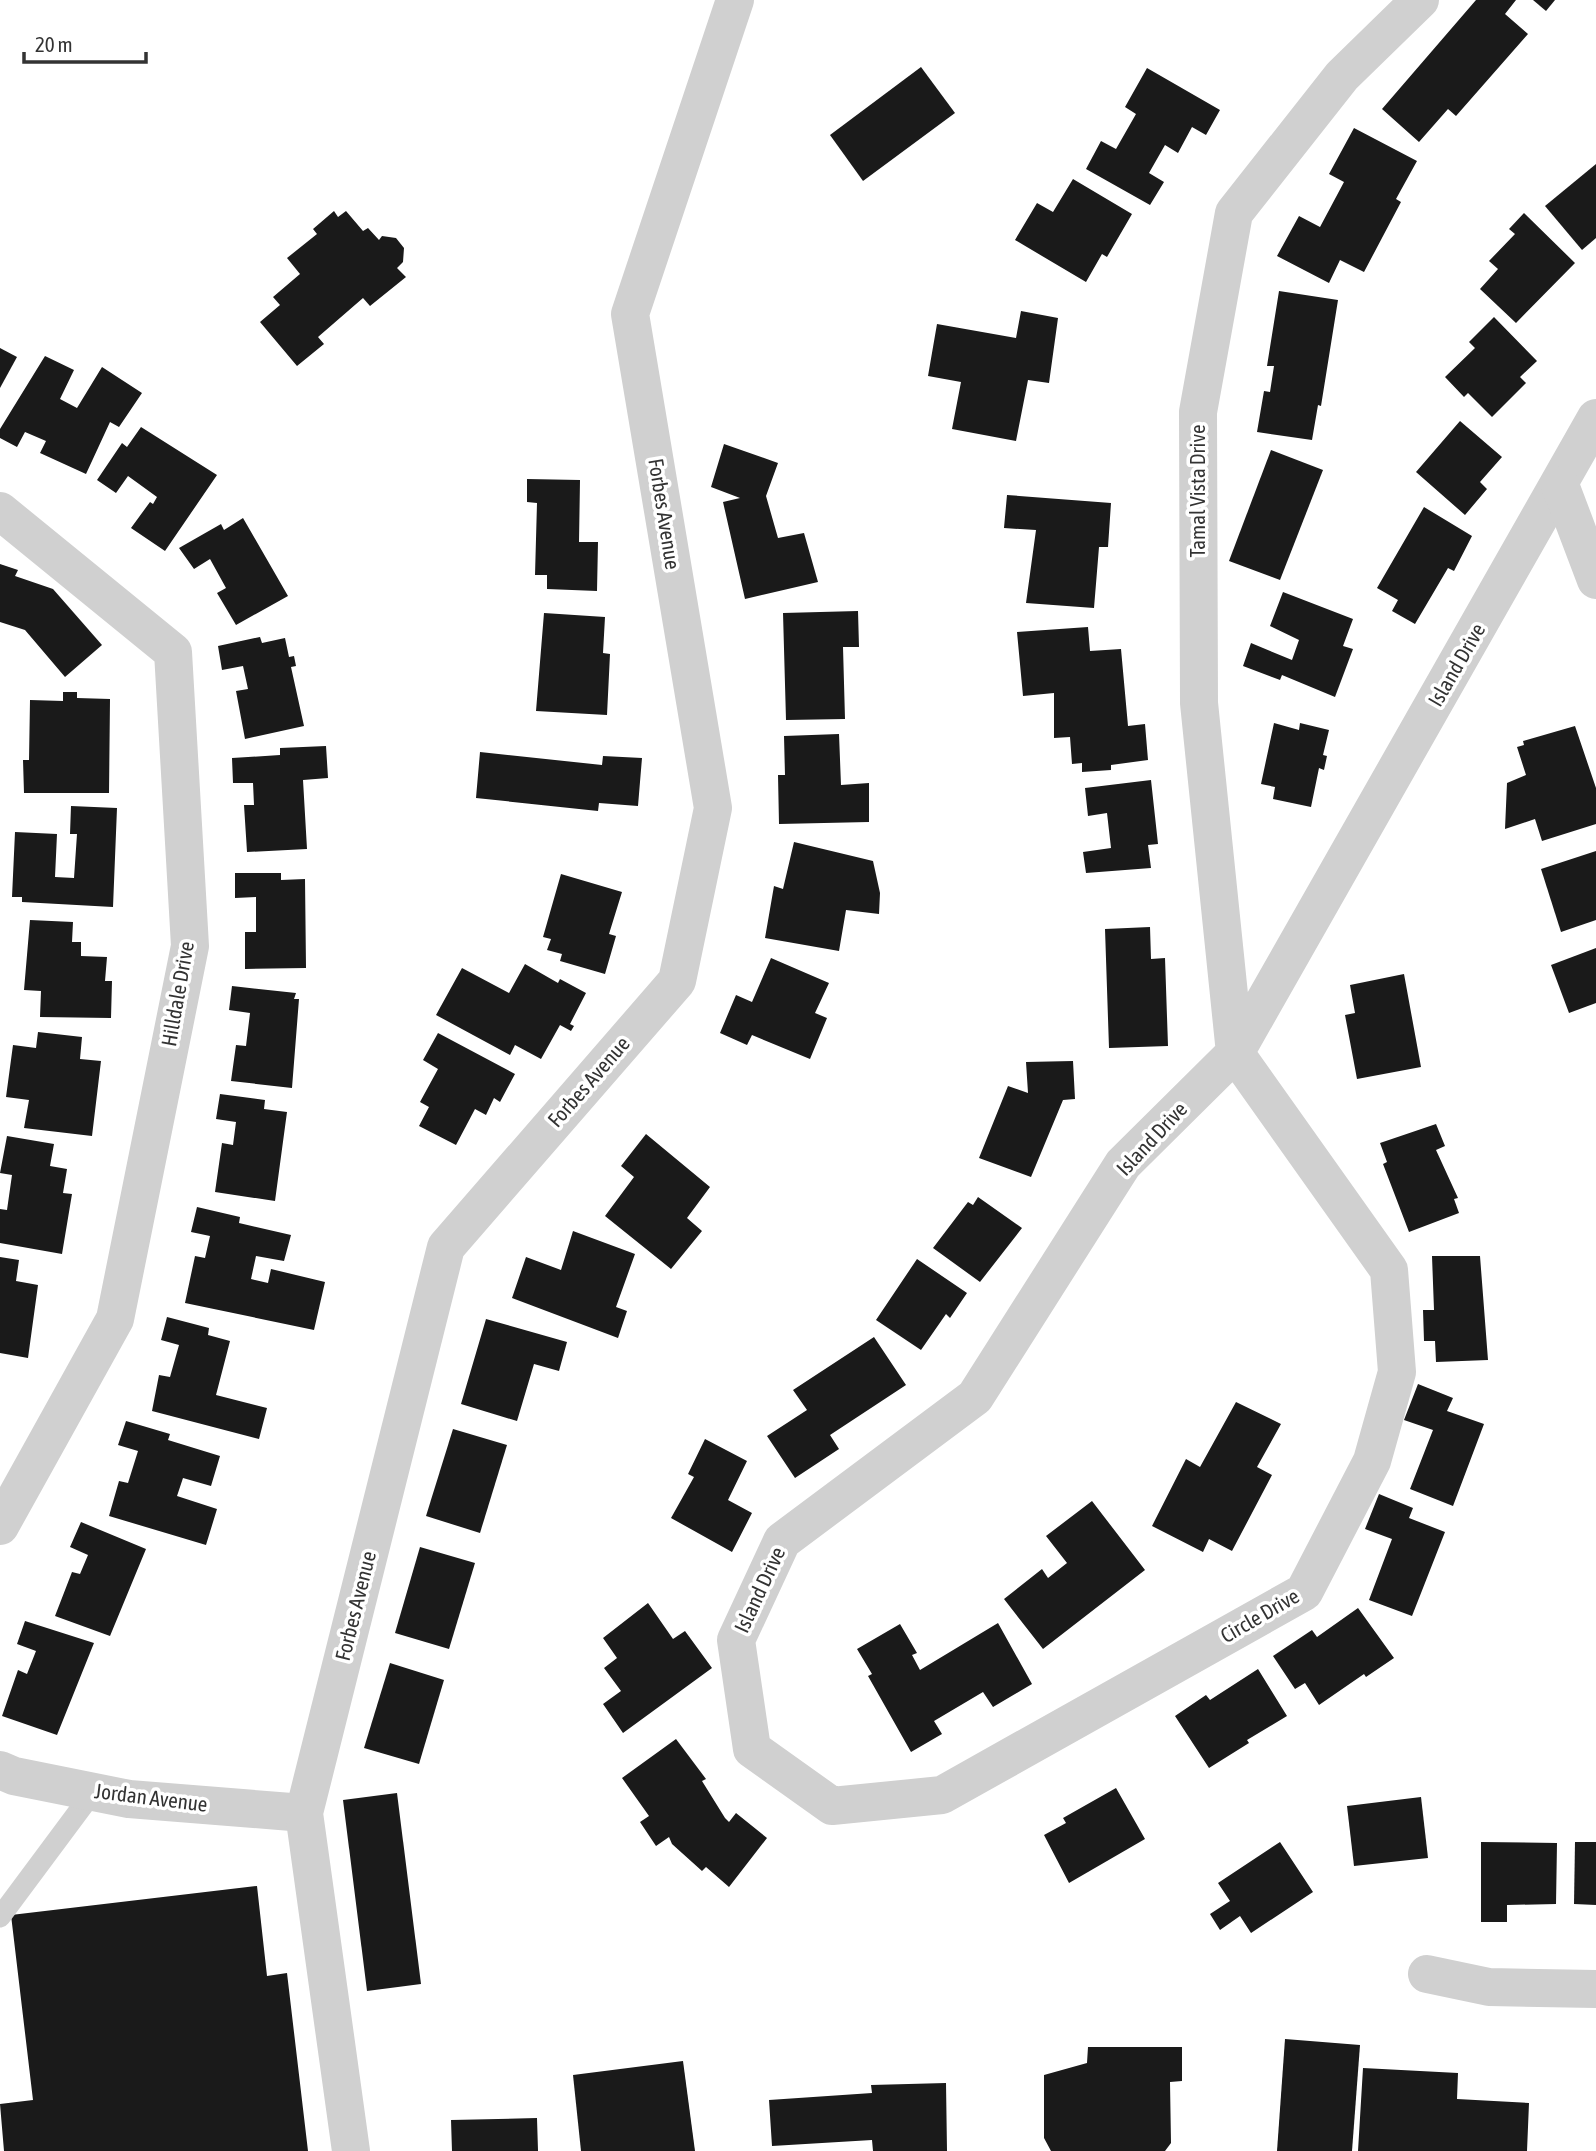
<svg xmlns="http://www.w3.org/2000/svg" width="1596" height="2151" font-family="'Asap Condensed',sans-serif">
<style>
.building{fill:#1a1a1a}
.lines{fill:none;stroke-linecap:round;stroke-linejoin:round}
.service{stroke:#d0d0d0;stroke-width:21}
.minor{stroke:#d0d0d0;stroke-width:38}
.labels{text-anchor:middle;stroke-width:7;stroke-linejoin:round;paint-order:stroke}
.street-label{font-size:21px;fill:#333;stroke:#fff}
</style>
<rect width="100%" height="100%" fill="#fff"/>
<g class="building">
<polygon points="1476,0 1516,0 1505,14 1528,34 1456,116 1448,109 1419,142 1382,109"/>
<polygon points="1533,0 1555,0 1546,11"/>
<polygon points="921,67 955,113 863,181 830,135"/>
<polygon points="1147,68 1220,110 1206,135 1192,127 1178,153 1165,145 1149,173 1164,182 1150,205 1086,169 1101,141 1116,149 1136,114 1125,107"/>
<polygon points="1354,128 1417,161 1396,199 1401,202 1364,272 1340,260 1329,283 1277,256 1299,216 1320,227 1344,182 1329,174"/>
<polygon points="1596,164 1596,238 1582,250 1545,206"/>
<polygon points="1073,179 1132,214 1107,257 1102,254 1086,282 1015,240 1037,203 1053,212"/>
<polygon points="334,211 338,217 346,211 363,231 368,228 379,240 382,236 396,238 404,248 403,262 397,268 406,277 370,306 363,298 318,337 324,344 297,366 260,322 280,305 273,297 300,274 287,258 317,234 313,229"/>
<polygon points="1524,213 1575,263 1516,323 1480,289 1498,269 1489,261 1515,234 1509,229"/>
<polygon points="1279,291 1338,300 1321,406 1318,405 1312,440 1257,432 1264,391 1270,392 1274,366 1267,366"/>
<polygon points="1021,311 1058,318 1049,383 1028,380 1016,441 952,429 961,382 928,376 937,324 1016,338"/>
<polygon points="1494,317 1537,361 1520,377 1526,383 1492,417 1468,393 1464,397 1445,377 1475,348 1469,342"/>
<polygon points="0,348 17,357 0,388"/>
<polygon points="45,356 74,370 60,399 77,408 102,367 142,393 119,427 110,422 86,474 40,453 46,441 25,432 17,447 0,438 0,429"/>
<polygon points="1460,421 1502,457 1480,482 1487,489 1465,515 1416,472"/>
<polygon points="141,427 217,475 165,551 131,528 150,502 153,504 157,497 128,476 116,493 97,480 122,443 127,447"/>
<polygon points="724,444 778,463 766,496 778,538 804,533 818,582 745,599 723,502 740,498 711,487"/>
<polygon points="1271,450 1323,470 1280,580 1229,561"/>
<polygon points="527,479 580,480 579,542 598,542 597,591 547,589 547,575 535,575 537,503 527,502"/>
<polygon points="1007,495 1111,503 1108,547 1099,547 1094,608 1026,603 1036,530 1004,528"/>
<polygon points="1424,507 1472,536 1454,571 1448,568 1415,624 1392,611 1398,600 1377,588"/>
<polygon points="243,518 288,596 236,625 217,593 226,588 210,559 194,569 179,548 221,524 224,530"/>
<polygon points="0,564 18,570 15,576 53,589 102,645 65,677 25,630 0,622"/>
<polygon points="1283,592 1353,619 1343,646 1353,649 1335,697 1282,675 1280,680 1243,666 1251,643 1292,660 1299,640 1270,626"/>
<polygon points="858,611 859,647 843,647 845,719 786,720 783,613"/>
<polygon points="544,613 605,617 603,653 610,654 607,715 536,711"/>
<polygon points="1088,627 1090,651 1121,649 1128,726 1145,724 1148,760 1111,765 1111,770 1082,772 1082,763 1072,764 1070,737 1054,738 1054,693 1023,696 1017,632"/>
<polygon points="260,637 262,643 285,638 289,657 294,656 296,666 291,667 304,726 245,739 236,691 248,689 243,666 222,670 218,646"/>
<polygon points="63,692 77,692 77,698 110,699 109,793 24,793 23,760 29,760 30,700 63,701"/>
<polygon points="1274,723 1299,730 1300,723 1329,730 1323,755 1327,756 1324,770 1319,768 1311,807 1273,799 1275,787 1261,784"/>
<polygon points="1575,726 1596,788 1596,824 1542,841 1535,819 1505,829 1507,783 1526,775 1517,747 1524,745 1523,741"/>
<polygon points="839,734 841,785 869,783 869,822 779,824 778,775 785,775 784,736"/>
<polygon points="326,746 328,778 303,780 307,849 247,852 244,805 254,805 253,783 233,783 232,758 280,755 280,748"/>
<polygon points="480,752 602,765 603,756 642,758 638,806 599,803 598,811 476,798"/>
<polygon points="1151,780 1158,844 1148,845 1151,868 1086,873 1083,852 1111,848 1107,813 1088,816 1085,788"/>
<polygon points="71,806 117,808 113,907 22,902 22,897 12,897 15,832 57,834 55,877 74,878 77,834 70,834"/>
<polygon points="794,842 873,861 880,893 879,914 846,910 839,951 765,938 774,886 783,889"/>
<polygon points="1596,851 1596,920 1561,932 1541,869"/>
<polygon points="235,873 281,873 281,880 305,879 306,968 245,969 245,932 256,932 256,897 235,898"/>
<polygon points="561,874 622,892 609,934 616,936 605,974 560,961 562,954 547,950 551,939 543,937"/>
<polygon points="30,920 73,922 72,942 81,942 81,956 107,957 105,981 112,981 111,1018 40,1017 41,991 24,990"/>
<polygon points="1150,927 1151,959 1165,958 1168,1046 1109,1048 1105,929"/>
<polygon points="1596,948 1596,1003 1569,1013 1551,965"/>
<polygon points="771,958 829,983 815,1013 827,1018 810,1059 752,1035 747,1045 720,1033 736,995 752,1002"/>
<polygon points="525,964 558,983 560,979 586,993 570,1024 574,1026 571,1031 560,1025 541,1059 515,1045 510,1055 436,1015 462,968 509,993"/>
<polygon points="1404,974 1421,1067 1357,1079 1345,1015 1355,1013 1350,985"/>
<polygon points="232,986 296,993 294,999 299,999 292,1088 231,1081 236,1045 246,1046 250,1013 229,1010"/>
<polygon points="38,1032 82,1037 80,1059 101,1061 92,1136 24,1128 29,1100 6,1097 13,1045 36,1048"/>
<polygon points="438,1033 515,1074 500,1102 494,1098 486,1115 475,1109 456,1145 419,1126 429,1107 420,1102 438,1069 423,1060"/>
<polygon points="1073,1061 1075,1099 1063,1100 1031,1177 979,1158 1008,1086 1028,1093 1026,1062"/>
<polygon points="220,1094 265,1100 264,1109 287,1112 275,1201 215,1192 222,1143 233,1145 236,1122 216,1119"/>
<polygon points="1436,1124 1445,1146 1436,1150 1458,1198 1454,1199 1459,1213 1409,1232 1383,1164 1387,1162 1380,1143"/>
<polygon points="646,1134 710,1187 687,1218 702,1231 671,1269 605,1216 634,1177 621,1166"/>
<polygon points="7,1136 54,1144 50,1166 67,1169 63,1193 72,1194 62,1254 0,1243 0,1209 7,1210 12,1175 0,1173"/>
<polygon points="978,1197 1022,1228 980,1282 933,1248 968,1202 973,1205"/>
<polygon points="197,1207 240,1217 239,1223 291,1235 284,1261 256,1256 251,1279 268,1283 271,1269 325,1282 314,1330 185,1303 195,1256 205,1258 210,1236 191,1232"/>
<polygon points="573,1231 635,1254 616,1307 627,1311 618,1338 512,1298 526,1257 561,1270"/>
<polygon points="1432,1256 1480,1256 1488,1360 1436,1362 1435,1341 1424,1341 1423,1310 1434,1310"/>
<polygon points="0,1257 19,1260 16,1281 38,1285 28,1358 0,1353"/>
<polygon points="917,1259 967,1293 950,1318 946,1314 921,1350 876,1320"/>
<polygon points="167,1317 209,1328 208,1335 230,1341 216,1395 267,1408 259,1439 152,1411 159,1375 170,1377 179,1345 161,1340"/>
<polygon points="486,1319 567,1342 559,1371 534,1364 517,1421 461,1404"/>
<polygon points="874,1337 906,1385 830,1435 839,1449 795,1478 767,1436 807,1410 793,1390"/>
<polygon points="1418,1384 1453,1398 1447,1411 1484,1424 1453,1506 1410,1489 1433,1430 1404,1420"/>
<polygon points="1236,1402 1281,1424 1257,1467 1272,1475 1232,1551 1209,1539 1203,1552 1152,1526 1186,1459 1200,1467"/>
<polygon points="126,1421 170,1434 168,1440 220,1456 211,1486 183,1478 177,1496 217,1509 206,1545 109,1516 119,1481 128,1483 138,1451 118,1445"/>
<polygon points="453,1429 507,1445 480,1533 426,1516"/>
<polygon points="705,1439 747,1461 728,1500 752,1513 732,1552 671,1518 694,1477 688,1474"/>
<polygon points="1379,1494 1413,1508 1409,1518 1445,1532 1412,1616 1369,1600 1392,1539 1365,1529"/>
<polygon points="1092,1501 1145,1570 1043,1649 1004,1599 1042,1569 1048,1578 1067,1563 1046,1536"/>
<polygon points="81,1522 146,1549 110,1636 55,1616 72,1572 80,1574 88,1555 70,1547"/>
<polygon points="420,1547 475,1563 449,1649 395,1633"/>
<polygon points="648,1603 673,1639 685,1631 712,1668 623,1733 603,1704 621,1691 604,1668 617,1658 603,1638"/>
<polygon points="1358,1608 1394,1658 1366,1677 1364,1674 1319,1705 1305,1683 1295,1689 1273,1656 1312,1630 1317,1637"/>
<polygon points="25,1621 94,1643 57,1735 2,1716 18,1670 27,1674 36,1651 17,1644"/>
<polygon points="998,1623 1032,1684 993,1707 983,1692 934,1721 942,1734 911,1752 868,1676 872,1674 857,1649 900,1624 917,1653 912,1655 920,1670"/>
<polygon points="390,1663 444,1680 419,1764 364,1748"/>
<polygon points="1258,1669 1287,1716 1247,1740 1249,1743 1209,1768 1175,1716 1206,1695 1210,1700"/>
<polygon points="676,1739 706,1779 702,1781 725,1818 729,1822 736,1813 767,1838 729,1887 706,1867 702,1871 672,1844 669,1837 656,1846 640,1822 649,1816 622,1778"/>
<polygon points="1116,1788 1145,1839 1069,1883 1044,1835 1066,1823 1063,1818"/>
<polygon points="397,1793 421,1984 367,1991 343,1800"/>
<polygon points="1421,1797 1428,1858 1354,1866 1347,1806"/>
<polygon points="1280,1842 1313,1892 1251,1933 1240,1916 1220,1930 1210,1914 1230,1901 1218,1883"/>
<polygon points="1481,1842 1557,1843 1556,1904 1507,1905 1507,1922 1481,1922"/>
<polygon points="1575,1842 1596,1842 1596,1905 1574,1904"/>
<polygon points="257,1886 267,1976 287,1973 308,2151 4,2151 0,2104 33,2100 11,1915"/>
<polygon points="1285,2039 1360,2045 1352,2151 1277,2151"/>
<polygon points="1088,2047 1182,2047 1182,2081 1170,2082 1171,2143 1165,2151 1051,2151 1044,2138 1044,2075 1087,2063"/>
<polygon points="683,2061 695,2151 581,2151 573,2075"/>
<polygon points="1363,2068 1458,2073 1457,2099 1529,2103 1527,2151 1358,2151"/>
<polygon points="946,2083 947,2151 873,2151 872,2140 772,2146 769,2100 872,2093 871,2085"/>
<polygon points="537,2118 538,2151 452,2151 451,2120"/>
</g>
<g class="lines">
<polyline class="service" points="0,1917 93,1792"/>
<g class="minor">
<polyline points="1420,0 1342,76 1234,213 1198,412 1199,703 1235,1053 1389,1270 1397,1372 1372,1461 1304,1592 942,1795 832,1806 752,1749 736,1640 782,1541 975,1397 1123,1164 1235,1053 1596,418"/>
<polyline points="1560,485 1596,580"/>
<polyline points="0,511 173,652 190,946 115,1319 0,1526"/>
<polyline points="0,1770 14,1776 129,1799 304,1813"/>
<polyline points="1427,1974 1489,1987 1596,1989"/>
<polyline points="351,2151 304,1813 446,1247 677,981 713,808 630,314 735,0"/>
</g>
</g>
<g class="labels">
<g class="street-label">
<text transform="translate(1198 491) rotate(-90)" y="7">Tamal Vista Drive</text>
<text transform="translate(664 514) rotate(81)" y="7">Forbes Avenue</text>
<text transform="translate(1457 665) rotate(-60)" y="7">Island Drive</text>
<text transform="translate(178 994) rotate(-80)" y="7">Hilldale Drive</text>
<text transform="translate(589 1082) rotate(-49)" y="7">Forbes Avenue</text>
<text transform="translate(1152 1139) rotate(-47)" y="7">Island Drive</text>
<text transform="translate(760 1590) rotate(-65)" y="7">Island Drive</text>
<text transform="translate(356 1606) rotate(-76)" y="7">Forbes Avenue</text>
<text transform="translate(1260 1616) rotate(-30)" y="7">Circle Drive</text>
<text transform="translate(151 1798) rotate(7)" y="7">Jordan Avenue</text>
</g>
</g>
<path d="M24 52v10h122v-10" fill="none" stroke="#333333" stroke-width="3.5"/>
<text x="35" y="52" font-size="21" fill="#333333" stroke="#ffffff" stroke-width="5" paint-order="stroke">20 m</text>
</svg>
